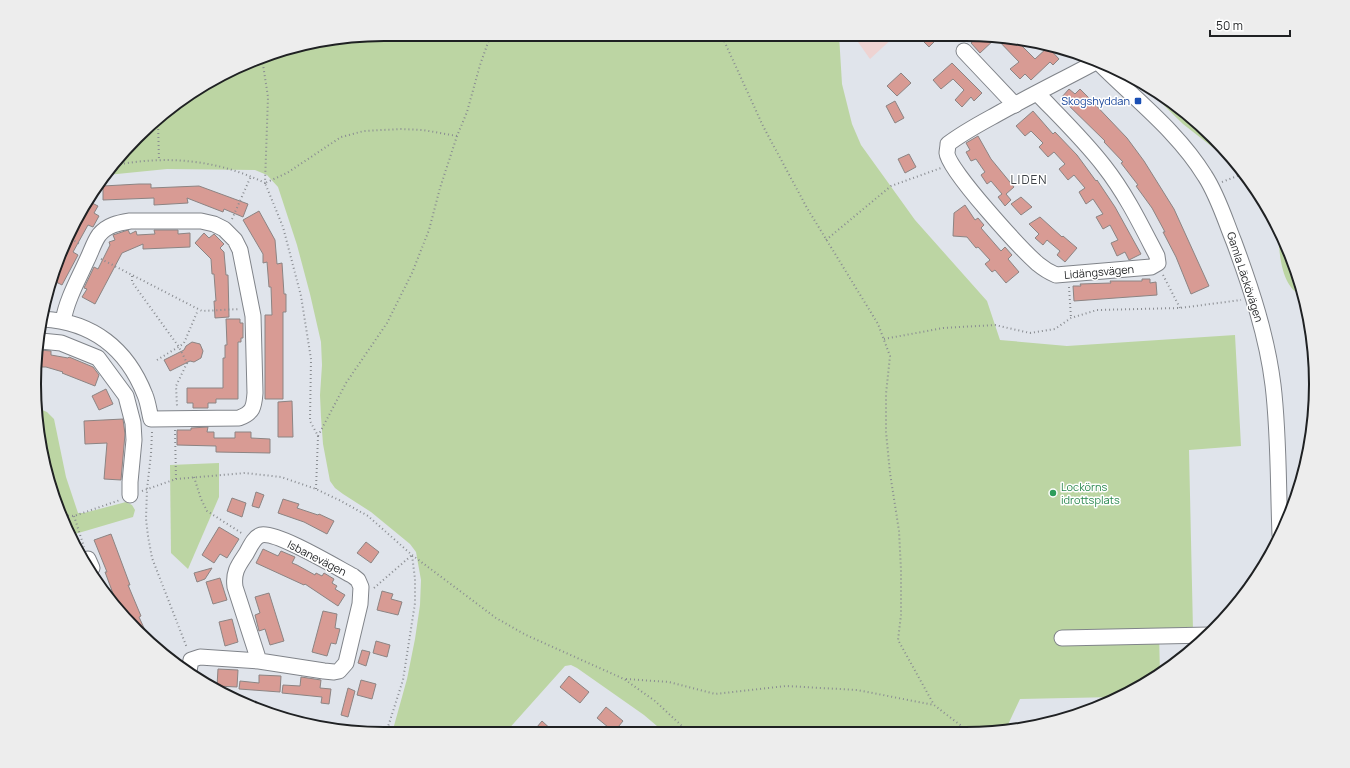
<svg xmlns="http://www.w3.org/2000/svg" width="1350" height="768" font-family="Manrope,sans-serif">
<style>
.industrial{fill:#eed3d2}
.green{fill:#bcd5a3}
.building{fill:#d89b94;stroke:#8c8483}
.lines{fill:none;stroke-linecap:round;stroke-linejoin:round}
.minor-casing{stroke:#80848a;stroke-width:17}
.path{stroke:#898c91;stroke-width:2;stroke-dasharray:1 3;stroke-linecap:butt}
.minor{stroke:#fff;stroke-width:15}
.transit-dot{fill:#1a4fb4;stroke:#fff;stroke-width:1.5}
.leisure-dot{fill:#2e9e5b;stroke:#fff;stroke-width:1.5}
.labels{text-anchor:middle;stroke-width:3;stroke-linejoin:round;paint-order:stroke}
.transit-label{font-size:11px;fill:#164399;stroke:#fff;text-anchor:end}
.street-label{font-size:11px;fill:#1f2123;stroke:#fff}
.leisure-label{font-size:11px;fill:#27864d;stroke:#fff;text-anchor:start}
.neighbourhood-label{font-size:12px;letter-spacing:1px;fill:#3c4045;stroke:#fff}
.rim{fill:none;stroke:#1f2123;stroke-width:2}
</style>
<rect width="100%" height="100%" fill="#e0e4eb"/>
<polygon class="industrial" points="853,35 896,35 870,59"/>
<g class="green">
<polygon points="384,34 781,34 783,36 792,34 839,35 842,84 852,124 861,145 915,220 987,301 1000,340 1067,346 1235,335 1241,446 1189,450 1193,630 1159,632 1160,675 1116,697 1020,699 1005,731 664,732 644,715 577,668 571,665 565,666 505,733 392,733 407,679 415,639 420,605 421,580 416,552 410,544 371,512 343,494 335,488 330,481 323,444 321,417 320,395 322,365 321,342 310,294 297,245 278,187 267,175 255,170 167,169 107,175 171,106 272,53"/>
<polygon points="1138,80 1197,121 1244,171 1247,177 1234,164 1183,124"/>
<path d="M1278 226 1280 229 1304 296C1279 289 1279 247 1278 226Z"/>
<polygon points="35,407 47,412 54,419 66,477 78,513 84,513 126,502 132,505 135,510 133,517 126,519 75,534 82,552 61,518"/>
<polygon points="219,463 219,497 188,569 171,553 170,465"/>
</g>
<g class="building">
<polygon points="917,35 933,35 937,39 929,47"/>
<polygon points="980,35 989,35 1024,41 1020,44 1035,59 1048,47 1059,59 1053,65 1050,62 1031,80 1025,74 1020,79 1010,69 1019,62 996,38 980,53 971,43"/>
<polygon points="952,63 982,93 974,101 971,97 962,107 955,100 964,90 953,79 941,89 933,80"/>
<polygon points="901,73 911,83 897,96 887,86"/>
<polygon points="1069,89 1075,94 1080,89 1088,97 1127,138 1144,161 1174,209 1209,286 1191,294 1176,257 1163,232 1165,232 1152,208 1136,186 1138,185 1121,163 1123,162 1104,142 1105,141 1061,98"/>
<polygon points="895,101 904,118 895,123 886,106"/>
<polygon points="1033,111 1053,134 1055,132 1077,155 1096,181 1097,180 1115,207 1141,254 1129,260 1125,252 1117,256 1111,243 1118,240 1110,225 1103,229 1096,217 1103,214 1093,199 1086,204 1079,192 1085,188 1074,175 1068,180 1059,169 1065,164 1054,152 1048,157 1039,147 1043,143 1031,131 1025,136 1016,126"/>
<polygon points="978,136 991,159 1014,187 1006,194 1011,200 1005,206 998,197 1002,194 991,181 987,184 981,175 985,172 976,159 971,161 966,152 970,150 966,143"/>
<polygon points="909,154 916,167 905,173 898,159"/>
<polygon points="139,184 151,184 151,188 199,186 248,204 243,217 224,209 223,212 187,198 188,203 154,205 154,198 103,200 103,186"/>
<polygon points="1021,197 1032,207 1021,215 1011,204"/>
<polygon points="88,201 98,206 94,213 99,216 93,227 88,225 73,252 78,255 62,285 52,280"/>
<polygon points="965,205 975,220 978,218 984,225 981,228 1001,251 1005,247 1012,255 1008,259 1019,272 1006,283 995,270 992,272 985,264 990,260 978,247 976,248 967,237 953,236 954,213"/>
<polygon points="259,211 275,240 277,264 282,263 284,294 286,294 286,312 283,312 283,399 265,399 265,315 272,315 271,287 269,287 267,262 263,263 263,254 243,220"/>
<polygon points="1040,217 1062,237 1063,236 1077,248 1065,262 1057,255 1060,251 1047,240 1043,245 1035,238 1039,234 1029,224"/>
<polygon points="128,230 130,234 136,231 137,235 155,234 154,230 178,230 178,234 190,233 190,247 143,249 143,244 122,253 95,304 82,297 87,289 84,288 94,267 98,269 110,245 109,242 115,240 113,235"/>
<polygon points="204,233 209,238 214,234 224,244 220,248 224,252 226,275 228,275 229,317 215,318 214,301 216,301 214,274 212,274 211,259 195,243"/>
<polygon points="1142,279 1150,279 1150,283 1156,282 1157,295 1074,301 1073,286 1081,286 1080,284 1111,283 1110,281 1142,281"/>
<polygon points="226,319 240,319 240,323 243,323 243,338 241,338 241,342 238,342 238,399 216,399 216,403 208,403 208,408 193,408 193,403 187,403 187,388 223,388 223,358 225,358 225,345 227,345"/>
<polygon points="192,342 200,344 203,351 201,358 194,362 190,361 170,371 164,360 184,350 186,346"/>
<polygon points="40,350 51,351 51,355 68,358 69,357 93,367 99,375 95,386 62,373 63,372 46,367 39,367"/>
<polygon points="106,389 113,404 99,410 92,396"/>
<polygon points="292,401 293,437 278,437 278,402"/>
<polygon points="123,419 125,434 121,480 104,479 107,443 85,444 84,421"/>
<polygon points="208,427 207,432 214,432 214,438 235,438 235,432 251,432 251,438 270,439 270,453 216,452 216,446 177,445 177,430 191,430 191,428"/>
<polygon points="256,492 264,495 259,508 252,506"/>
<polygon points="232,498 246,503 242,517 227,511"/>
<polygon points="283,499 299,504 297,508 318,515 319,514 334,521 327,534 304,522 278,513"/>
<polygon points="219,527 239,539 227,558 220,554 214,563 202,555"/>
<polygon points="111,534 130,585 128,585 141,616 139,617 148,637 121,615 105,572 107,572 94,540"/>
<polygon points="366,542 379,552 371,563 357,553"/>
<polygon points="263,549 278,556 281,551 295,557 292,563 297,565 315,575 316,573 322,576 324,573 334,579 332,583 337,586 335,589 345,595 338,606 305,584 304,585 256,563"/>
<polygon points="212,568 205,579 197,582 194,573"/>
<polygon points="220,578 227,600 213,604 206,582"/>
<polygon points="382,591 393,594 391,599 402,602 398,615 377,610"/>
<polygon points="269,593 284,641 270,645 265,629 259,631 255,615 260,613 255,597"/>
<polygon points="323,611 337,614 335,628 340,629 336,644 331,643 327,656 312,652"/>
<polygon points="232,619 238,642 225,646 219,622"/>
<polygon points="376,641 390,645 387,657 373,653"/>
<polygon points="362,650 370,652 366,666 358,663"/>
<polygon points="218,669 238,670 237,687 217,686"/>
<polygon points="259,675 281,676 280,692 239,689 240,681 259,683"/>
<polygon points="569,676 589,692 580,703 560,687"/>
<polygon points="301,677 321,680 320,688 331,689 329,704 321,703 322,697 282,693 283,685 300,686"/>
<polygon points="361,680 376,684 372,699 357,695"/>
<polygon points="348,688 355,691 348,717 341,715"/>
<polygon points="606,707 623,721 614,732 597,718"/>
<polygon points="542,721 555,733 532,733"/>
</g>
<g class="lines">
<g class="minor-casing">
<g id="minor">
<polyline points="964,51 1015,105"/>
<path d="M1100 64C1136 100 1178 132 1205 176 1218 196 1225 220 1234 242 1251 288 1267 336 1273 385 1279 434 1278 485 1280 535"/>
<path d="M1037 93C1060 117 1084 140 1104 166 1126 194 1141 225 1157 256L1158 263 1151 267 1056 275C1049 272 1044 269 1038 264 1022 250 948 170 947 153 947 151 948 147 948 144 965 131 983 122 1001 112 1032 95 1064 79 1096 62"/>
<path d="M43 319C93 322 127 349 145 395 148 402 149 411 151 419L239 418C253 413 254 407 255 393L253 316 240 250 235 240 224 229 214 224 201 221H130C118 223 107 225 99 235 94 242 91 252 87 260 78 280 67 299 63 321"/>
<polyline points="41,341 61,343 98,358 126,396 133,423 134,440 130,482 130,495"/>
<polyline points="88,559 92,568"/>
<polyline points="1062,638 1210,635"/>
<path d="M189 671 191 660 200 657 259 661 324 671 334 672 339 671 346 663 360 604 361 587 358 580 353 576C336 567 276 531 261 535 254 537 250 547 246 554 238 566 233 572 235 587L259 661"/>
</g>
</g>
<g class="path">
<polyline points="721,34 763,126 807,208 878,324 890,356 886,394 886,432 890,473 899,531 901,570 901,615 898,640 934,705"/>
<polyline points="158,121 159,161"/>
<path d="M116 165C168 155 218 160 265 183L268 97 262 58"/>
<polyline points="1222,182 1245,173"/>
<polyline points="232,219 251,176"/>
<polyline points="71,239 80,244"/>
<polyline points="826,240 891,186 941,168"/>
<polyline points="101,259 202,311 240,309"/>
<polyline points="1163,275 1180,308"/>
<polyline points="132,276 132,282 179,347 187,363 176,386 177,406"/>
<polyline points="1069,287 1071,318"/>
<polyline points="884,339 943,328 995,325 1030,333 1055,329 1071,318 1097,310 1180,308 1241,300"/>
<polyline points="157,360 180,346 184,343 198,310"/>
<polyline points="175,430 176,479"/>
<polyline points="152,432 151,454 147,489 146,519 148,536 152,558 187,648"/>
<polyline points="318,436 346,383 387,323 412,273 429,230 440,188 457,136 467,112 480,65 491,34"/>
<polyline points="194,477 201,499 207,511 243,534"/>
<polyline points="316,489 318,436 310,421 311,359 301,296 283,227 265,183 287,173 341,137 364,131 401,129 423,130 457,136"/>
<polyline points="142,491 176,479 245,473 281,477 316,489 341,501 368,516 412,555 496,618 526,635 624,679 655,701 682,726 686,732"/>
<polyline points="60,515 74,516 120,500"/>
<polyline points="74,516 84,547"/>
<polyline points="374,588 412,555"/>
<polyline points="626,679 669,682 715,694 786,686 857,690 934,705 968,731"/>
<polyline points="386,733 403,680 415,603 415,579 412,555"/>
</g>
<use href="#minor" class="minor"/>
</g>
<rect class="transit-dot" x="1134" y="97" width="8" height="8" rx="2"/>
<circle class="leisure-dot" cx="1053" cy="493" r="4"/>
<g class="labels">
<g class="transit-label">
<text x="1130" y="105">Skogshyddan</text>
</g>
<g class="street-label">
<text transform="translate(1099 272) rotate(-5)" y="4">Lidängsvägen</text>
<text transform="translate(1245 277) rotate(72)" y="4">Gamla Läckövägen</text>
<text transform="translate(317 558) rotate(27)" y="4">Isbanevägen</text>
</g>
<g class="leisure-label">
<text x="1061" y="491">Lockörns<tspan x="1061" dy="13">idrottsplats</tspan></text>
</g>
<g class="neighbourhood-label">
<text x="1029" y="184">LIDEN</text>
</g>
</g>
<path d="M0 0H1350V768H0ZM384 41H966A343 343 0 0 1 1309 384V384A343 343 0 0 1 966 727H384A343 343 0 0 1 41 384V384A343 343 0 0 1 384 41Z" fill="#ededed" fill-rule="evenodd"/>
<path class="rim" d="M384 41H966A343 343 0 0 1 1309 384V384A343 343 0 0 1 966 727H384A343 343 0 0 1 41 384V384A343 343 0 0 1 384 41Z"/>
<path d="M1210 30v6h80v-6" fill="none" stroke="#1f2123" stroke-width="2"/>
<text x="1216" y="30" font-size="12" fill="#1f2123" stroke="#ffffff" stroke-width="3" paint-order="stroke">50 m</text>
</svg>
